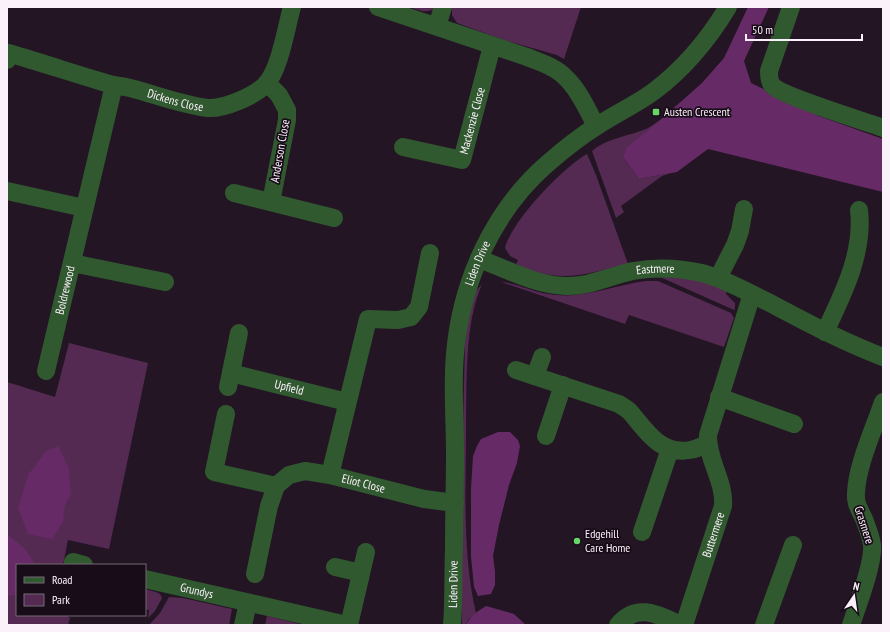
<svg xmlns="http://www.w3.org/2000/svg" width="890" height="632" font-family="'PT Sans Narrow',sans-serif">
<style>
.green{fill:#542a53}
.forest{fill:#662a66}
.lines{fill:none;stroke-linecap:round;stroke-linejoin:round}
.minor{stroke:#315930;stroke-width:18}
.poi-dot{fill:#66d466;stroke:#190c19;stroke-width:1.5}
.labels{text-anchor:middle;stroke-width:3.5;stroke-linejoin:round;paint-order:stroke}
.street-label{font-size:12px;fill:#fbf1fa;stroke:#190c19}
.poi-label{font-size:12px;fill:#fbf1fa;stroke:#190c19;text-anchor:start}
</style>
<rect width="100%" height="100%" fill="#231523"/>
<g class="green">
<path d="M409 7H437C428 15 419 10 409 7Z"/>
<polygon points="452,7 581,7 564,59 557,55 504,40 457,23 452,15"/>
<path d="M661 119 623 157 639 179 671 173 662 176 621 206 624 212 616 218 592 151C607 138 630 136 648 128 653 125 657 122 661 119Z"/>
<path d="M587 154 596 175 628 264C585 274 559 285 516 264L518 260 510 256 505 248C511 222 563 167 587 154Z"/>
<polygon points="660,277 690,278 727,290 726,294 735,303 735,308 734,310"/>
<path d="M646 281H658L731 313 734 318 724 347 629 315 625 324 501 282C517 283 532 292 549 294 581 300 614 285 646 281Z"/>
<path d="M482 284C464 325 467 384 466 428 466 490 462 552 476 613L468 620 466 625H462L461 508 465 343 469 312 476 291Z"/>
<polygon points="69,343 148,363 109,549 68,540 63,565 17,565 17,615 66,615 70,618 68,625 7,625 7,382 55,397"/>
<polygon points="145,589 156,592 160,594 162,598 155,611 148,618 149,610 145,609"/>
<polygon points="169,597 183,598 232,609 229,625 149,625 160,613"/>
<polygon points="267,616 304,625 265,625"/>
</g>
<g class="forest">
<polygon points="748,7 769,7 744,61 751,83 819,116 883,139 883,192 708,149 677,172 639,179 623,157 627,147 651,128 702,83 724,58"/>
<polygon points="498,432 510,432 518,440 520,446 517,463 509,485 499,525 493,556 495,571 495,585 491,594 478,596 474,587 471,557 471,488 473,456 477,446 481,439"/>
<polygon points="58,446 69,469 71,493 65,505 63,522 52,539 28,534 18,508 28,475 46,451"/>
<polygon points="7,534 25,549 36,565 17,565 17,595 7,596"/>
<path d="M486 606 514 614 526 625H466C470 616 478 611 486 606Z"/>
</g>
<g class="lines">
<g class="minor">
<path d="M378 7 527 57C540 62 556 67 566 78 579 90 588 111 596 126"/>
<path d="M791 7 769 71C769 75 769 81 772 85 779 95 866 122 883 128"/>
<polyline points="437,26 443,7"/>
<path id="s1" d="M7 60 8 53C43 63 78 75 113 85 120 86 127 87 134 89 156 95 186 106 208 108 224 109 255 96 266 84 280 69 286 28 292 7"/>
<polyline points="267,83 279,95 287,110 287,120 271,202"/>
<path id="s2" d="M403 147 462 160 492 46"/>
<polyline points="7,191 84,208"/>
<polyline points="234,193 334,218"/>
<path id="s3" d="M479 259C507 269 535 285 565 286 588 287 610 276 633 271 655 267 680 268 702 273 725 279 747 292 768 302 806 322 843 342 883 357"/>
<polyline points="72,263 165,282"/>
<polyline points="718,278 735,245 740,231 744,209"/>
<path d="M825 332C843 294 864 253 859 210"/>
<path d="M516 370 619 404C623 407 628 409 631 413 647 432 661 455 690 450 696 449 702 446 707 444"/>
<path id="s4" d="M46 371 114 85"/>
<path id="s5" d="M231 373 347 402"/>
<polyline points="535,376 542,357"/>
<polyline points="228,387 239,333"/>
<polyline points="719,397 794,424"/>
<polyline points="226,414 214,472 276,486"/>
<polyline points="546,436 563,385"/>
<polyline points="330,475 368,319 398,320 411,317 419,307 430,253"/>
<polyline points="642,532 670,449"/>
<polyline points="73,565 73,562 84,565"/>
<polyline points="335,567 357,572 360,578 349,625"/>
<path id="s6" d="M255 574 269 506 276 486 289 475 305 471 330 475 424 499 455 503"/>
<polyline points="360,578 366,552"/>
<path id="s7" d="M145 579 347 625"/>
<polyline points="243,625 248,603"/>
<path id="s8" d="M452 625C454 599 453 574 454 548 454 516 455 484 455 453 455 420 452 387 455 354 461 282 493 211 547 164 563 150 579 137 597 126 615 114 635 105 653 92 684 69 708 40 728 7"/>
<path d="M618 625C637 602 659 615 681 625"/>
<path id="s9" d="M684 625 723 506C725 481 707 460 708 435L752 294"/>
<polyline points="764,625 793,545"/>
<path d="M851 625C857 607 874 563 872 545 871 536 867 527 864 519 860 510 855 504 856 493 857 465 874 429 883 402"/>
</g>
</g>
<g class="poi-dot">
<rect x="652" y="108" width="8" height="8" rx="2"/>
<circle cx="577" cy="541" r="4"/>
</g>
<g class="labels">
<g class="street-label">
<text dy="4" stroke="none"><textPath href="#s1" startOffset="181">Dickens Close</textPath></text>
<text dy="4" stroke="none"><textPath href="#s2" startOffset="101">Mackenzie Close</textPath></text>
<text transform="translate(280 151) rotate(-80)" y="4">Anderson Close</text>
<text dy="4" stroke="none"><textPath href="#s8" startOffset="365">Liden Drive</textPath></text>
<text dy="4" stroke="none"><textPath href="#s3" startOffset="183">Eastmere</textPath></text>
<text dy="4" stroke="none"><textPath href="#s4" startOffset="83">Boldrewood</textPath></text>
<text dy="4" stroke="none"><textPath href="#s5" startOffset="60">Upfield</textPath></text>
<text dy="4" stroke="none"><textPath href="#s6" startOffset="184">Eliot Close</textPath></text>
<text transform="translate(864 525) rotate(72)" y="4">Grasmere</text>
<text dy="4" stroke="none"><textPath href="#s9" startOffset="95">Buttermere</textPath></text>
<text dy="4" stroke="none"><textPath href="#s8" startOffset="41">Liden Drive</textPath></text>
<text dy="4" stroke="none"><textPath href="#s7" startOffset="53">Grundys</textPath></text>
</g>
<g class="poi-label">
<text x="664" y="116">Austen Crescent</text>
<text x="585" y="538">Edgehill<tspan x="585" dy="14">Care Home</tspan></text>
</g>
</g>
<rect width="890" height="632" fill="none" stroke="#fbf1fa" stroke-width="16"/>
<rect x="16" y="564" width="130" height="52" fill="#190c19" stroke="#736873"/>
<rect x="24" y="577" width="20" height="6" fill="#315930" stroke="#736873"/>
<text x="52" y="584" font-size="12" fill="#fbf1fa">Road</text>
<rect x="24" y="594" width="20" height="12" fill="#542a53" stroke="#736873"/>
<text x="52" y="604" font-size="12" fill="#fbf1fa">Park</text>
<g transform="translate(854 596) rotate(13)" stroke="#190c19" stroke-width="3" paint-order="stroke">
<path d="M0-3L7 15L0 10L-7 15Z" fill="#fbf1fa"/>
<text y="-6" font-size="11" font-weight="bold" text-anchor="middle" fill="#fbf1fa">N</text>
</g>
<path d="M746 34v6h116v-6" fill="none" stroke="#fbf1fa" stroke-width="2"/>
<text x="752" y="34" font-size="12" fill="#fbf1fa" stroke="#190c19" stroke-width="3" paint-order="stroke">50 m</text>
</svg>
